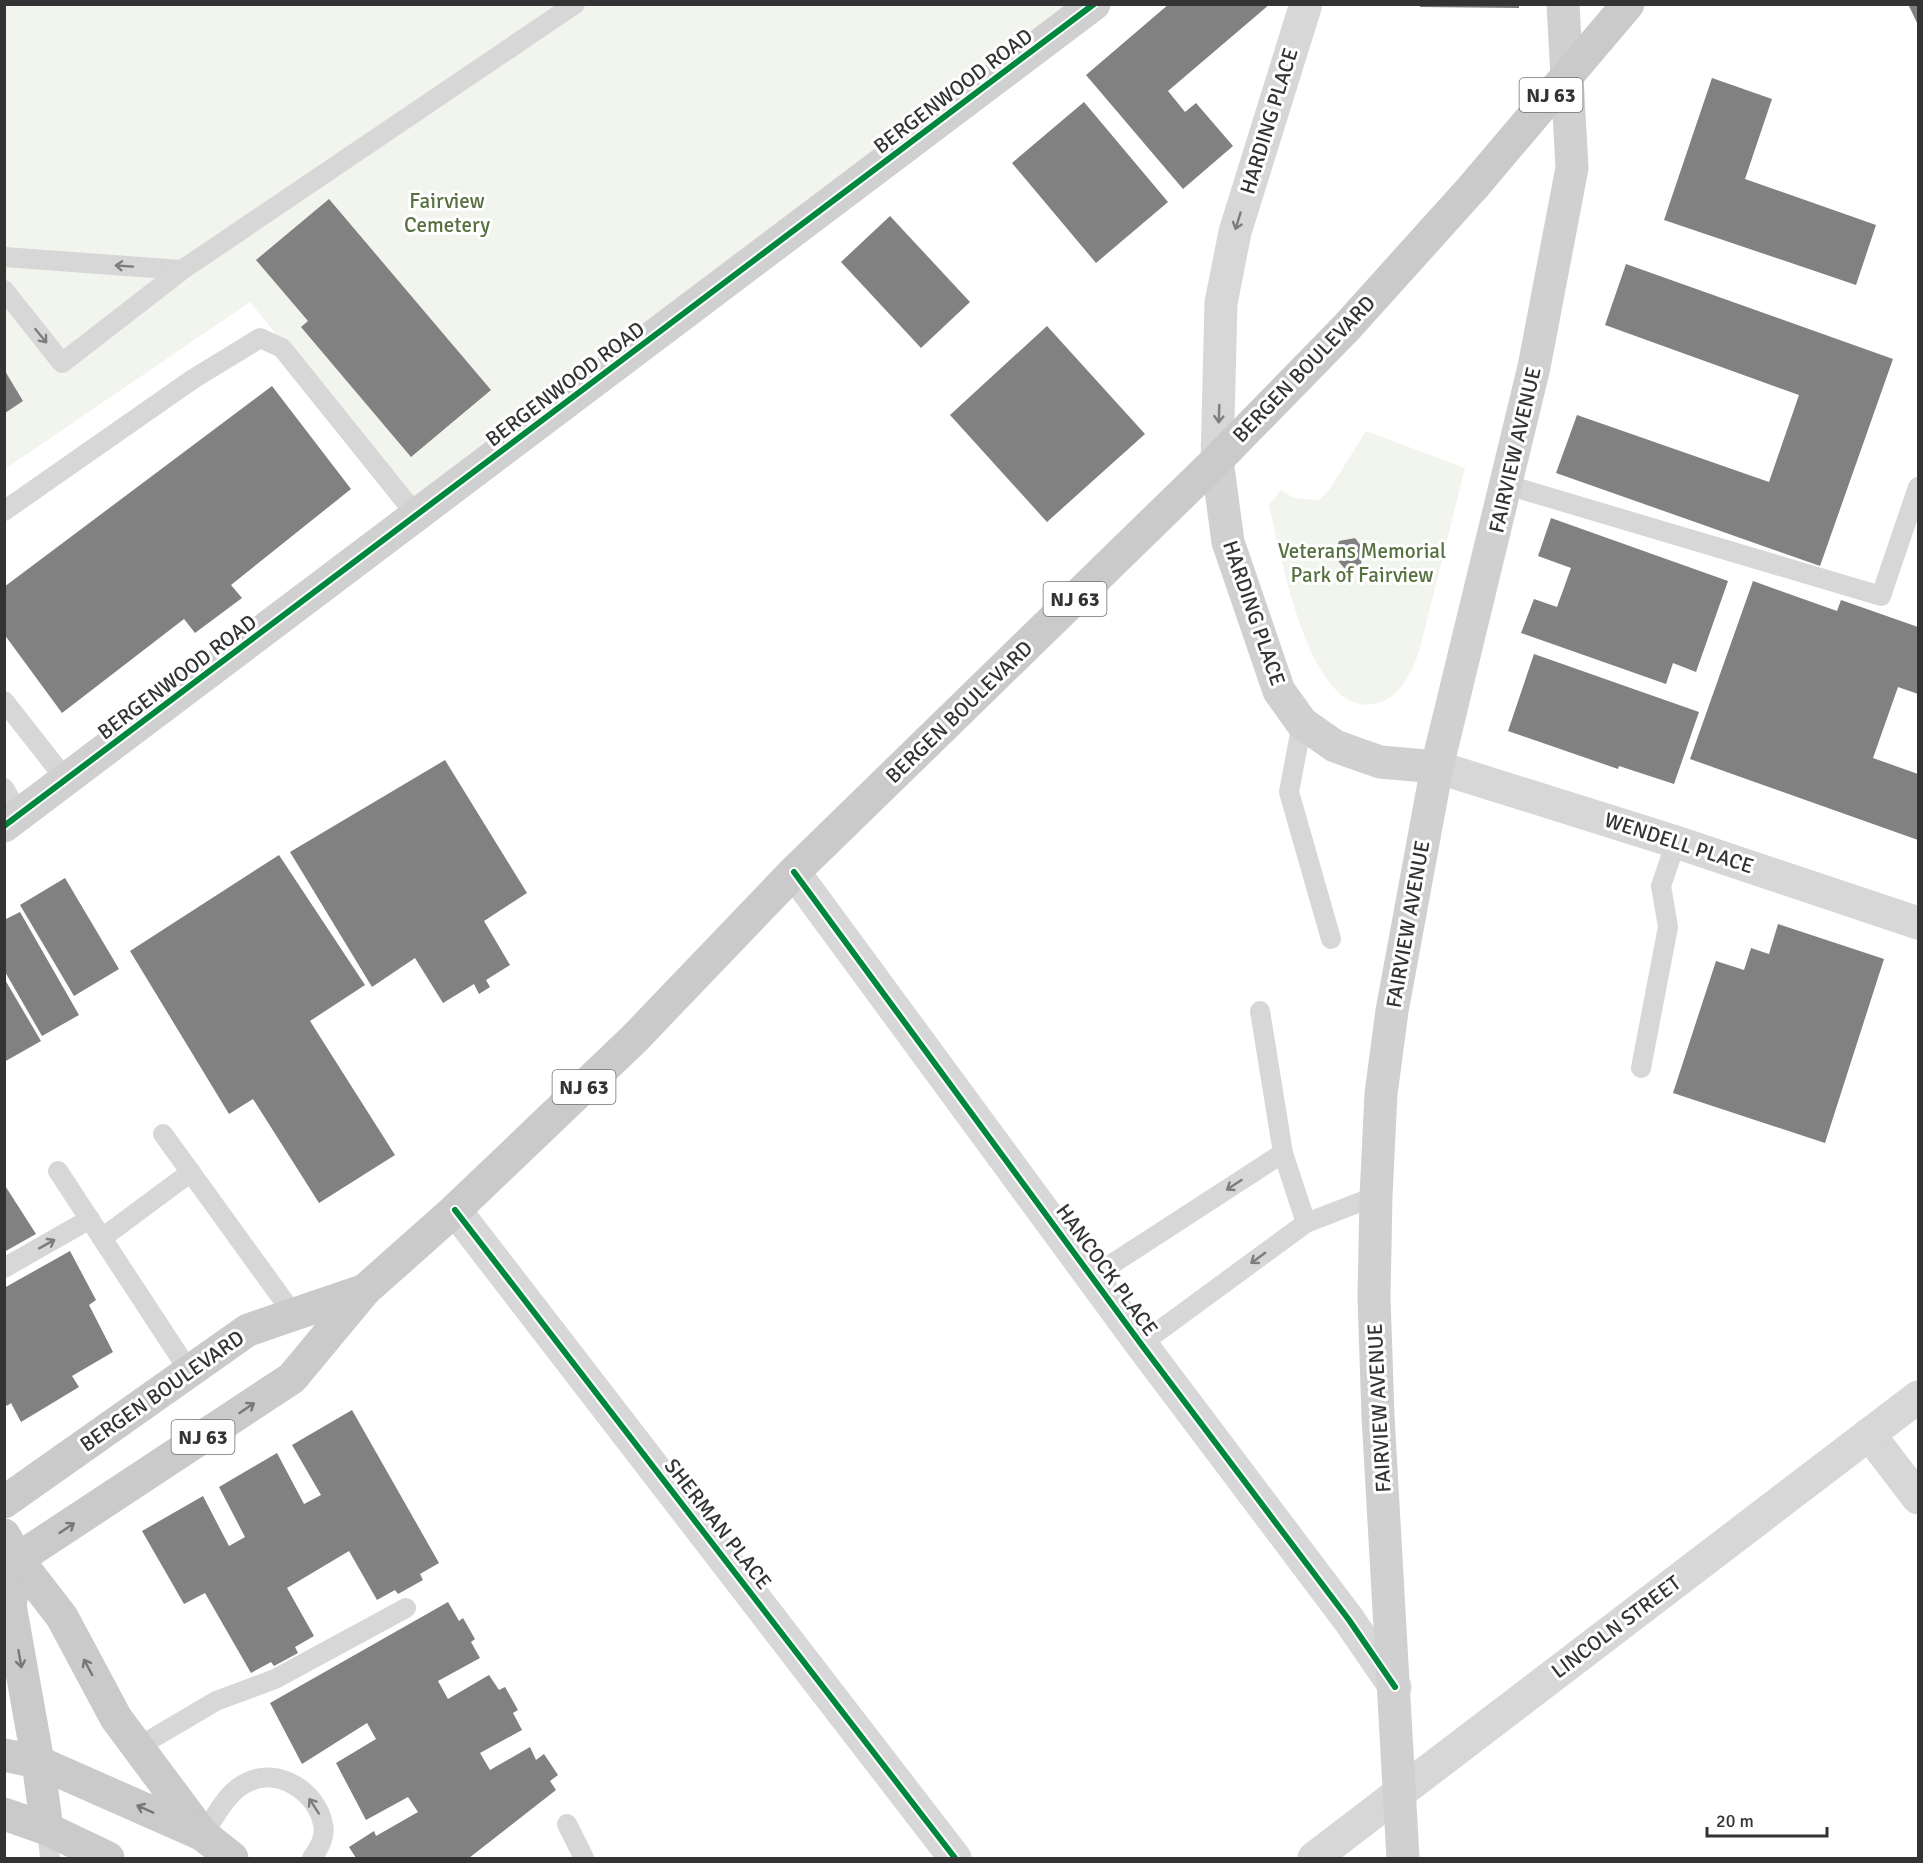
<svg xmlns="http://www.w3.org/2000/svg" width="1923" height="1863" font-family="Signika,sans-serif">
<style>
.green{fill:#f1f5ed}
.building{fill:#818181}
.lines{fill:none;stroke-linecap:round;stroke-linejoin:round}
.lane{stroke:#d7d7d7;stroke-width:20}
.street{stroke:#d7d7d7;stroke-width:33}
.secondary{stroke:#d0d0d0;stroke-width:33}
.primary{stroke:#cacaca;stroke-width:33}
.primary-bridge{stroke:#cacaca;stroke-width:33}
.cycleway-casing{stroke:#fff;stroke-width:10}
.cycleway{stroke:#00873e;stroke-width:6}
.oneway{stroke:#7d7d7d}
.oneway2{stroke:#777}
.labels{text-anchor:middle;stroke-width:6;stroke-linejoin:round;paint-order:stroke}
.shield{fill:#fff;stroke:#707070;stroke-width:1.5}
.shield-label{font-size:20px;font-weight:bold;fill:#333}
.street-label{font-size:21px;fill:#333;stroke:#fff}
.park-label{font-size:21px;fill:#56703f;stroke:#fff}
</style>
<rect width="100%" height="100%" fill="#fff"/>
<g class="green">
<polygon points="5,5 1081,5 411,499 250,302 5,469"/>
<path d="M1366 431 1465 468 1419 652C1410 675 1400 699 1374 704 1308 717 1280 550 1269 505L1281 490 1294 498 1319 500 1329 490Z"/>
</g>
<g class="building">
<polygon points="1169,4 1270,4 1168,91 1185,112 1196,103 1233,146 1183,189 1086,75"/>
<polygon points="1420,4 1519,4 1519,8 1420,7"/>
<polygon points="1908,4 1918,4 1918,25"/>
<polygon points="1712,78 1772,99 1745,179 1876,225 1856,285 1664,220"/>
<polygon points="1084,102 1168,202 1096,263 1012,163"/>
<polygon points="329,199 491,390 411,457 301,327 308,321 256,260"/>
<polygon points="890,216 970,302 921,348 841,262"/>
<polygon points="1626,264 1893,359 1820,566 1556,473 1577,415 1769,482 1799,395 1605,325"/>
<polygon points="1047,326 1145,434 1047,522 950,415"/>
<polygon points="5,371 23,401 5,413"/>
<polygon points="272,386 351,489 231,585 242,598 195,633 184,619 62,713 4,634 4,587"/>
<polygon points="1551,518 1728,581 1696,672 1673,663 1666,684 1521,633 1534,599 1557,607 1571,568 1538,556"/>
<polygon points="1355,538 1365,551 1360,566 1345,569 1334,556 1339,541"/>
<polygon points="1753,581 1837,611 1841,600 1918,627 1918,694 1898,687 1873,758 1918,774 1918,840 1690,759"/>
<polygon points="1534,654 1699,712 1674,784 1619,766 1618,769 1508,731"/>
<polygon points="445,760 527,893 484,921 510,965 486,980 490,987 479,994 474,984 443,1003 415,958 372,987 290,852"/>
<polygon points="279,855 365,985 310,1021 395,1155 319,1203 253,1099 229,1114 130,951"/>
<polygon points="65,878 119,969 74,996 20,905"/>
<polygon points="20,912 79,1015 42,1036 4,970 4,920"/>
<polygon points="1778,924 1884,959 1825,1143 1673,1093 1716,961 1744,970 1751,948 1769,954"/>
<polygon points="4,978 41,1041 4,1062"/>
<polygon points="4,1184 36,1234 4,1252"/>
<polygon points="70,1251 96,1300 89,1305 113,1352 72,1376 79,1387 21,1422 11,1403 7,1406 4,1401 4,1288"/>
<polygon points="352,1410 439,1563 420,1574 423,1580 398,1594 395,1590 377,1600 349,1551 287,1588 314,1636 295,1647 298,1653 274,1666 271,1662 251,1673 205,1593 184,1604 142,1531 203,1496 229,1546 245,1537 219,1487 277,1453 304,1504 321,1495 292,1445"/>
<polygon points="448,1602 459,1621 463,1618 475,1639 471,1642 480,1658 438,1681 448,1699 489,1675 499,1690 505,1687 518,1710 513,1713 522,1730 480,1753 490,1770 530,1747 536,1760 544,1754 558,1775 550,1781 556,1790 469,1858 356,1858 349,1847 374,1831 376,1836 418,1812 408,1797 366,1820 336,1763 376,1739 367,1723 302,1764 270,1703"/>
</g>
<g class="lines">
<g class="lane">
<polyline points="4,257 182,270"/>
<polyline points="4,290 62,363 182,270 575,4"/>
<polyline points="1507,485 1881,596 1918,487"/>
<polyline points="4,511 193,379 260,338 282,348 417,516"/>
<polyline points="4,701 67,781"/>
<polyline points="1302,723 1289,792 1331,939"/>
<polyline points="4,788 20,815"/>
<polyline points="1260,1011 1283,1153 1306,1223 1376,1196"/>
<polyline points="1641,1068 1668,927 1661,886 1676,842"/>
<polyline points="163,1134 294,1315"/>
<polyline points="58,1171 189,1371"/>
<polyline points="102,1238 191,1172"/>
<polyline points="4,1268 90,1219"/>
<polyline points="1092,1277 1283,1153"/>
<polyline points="1141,1344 1306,1223"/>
<polyline points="138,1747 216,1701 275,1679 406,1608"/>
<polyline points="567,1824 584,1858"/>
<polyline points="47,1829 50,1858"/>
<path d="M203 1835C215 1817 227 1791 248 1782 279 1767 317 1792 323 1824 326 1837 319 1848 312 1858"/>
</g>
<g class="street">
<polyline points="1217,460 1221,303 1235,232 1306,4"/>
<polyline points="1437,767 1676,842 1918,923"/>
<polyline points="794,872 1141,1344 1349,1620 1395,1687"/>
<polyline points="455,1210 955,1858"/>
<polyline points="1869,1434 1918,1498"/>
<polyline points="1314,1858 1918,1397"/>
</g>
<g class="secondary">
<polyline points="1217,460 1228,542 1279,691 1302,723 1335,746 1380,762 1437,767"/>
<polyline points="4,826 1094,4"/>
<polyline points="1403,1858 1378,1416 1374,1297 1376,1196 1381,1094 1392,1011 1437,767 1534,367 1572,168 1563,4"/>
</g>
<g class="primary">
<polyline points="4,1502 248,1330 365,1290"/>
<polyline points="4,1535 18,1560 62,1617 116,1718 203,1835"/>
<polyline points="18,1560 10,1605 38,1762 47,1829"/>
<polyline points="4,1568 292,1378 365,1290 455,1210 634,1039 794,872 1217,460 1347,327 1474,186"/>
<polyline points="4,1755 38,1762 203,1835 232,1858"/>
<polyline points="4,1814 47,1829 108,1858"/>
</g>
<polyline class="primary-bridge" points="1474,186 1628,4"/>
<g class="cycleway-casing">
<g id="cycleway">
<polyline points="4,826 1094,4"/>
<polyline points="794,872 1141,1344 1349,1620 1395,1687"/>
<polyline points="455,1210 955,1858"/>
</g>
</g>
<use href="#cycleway" class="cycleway"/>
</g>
<defs><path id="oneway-shaft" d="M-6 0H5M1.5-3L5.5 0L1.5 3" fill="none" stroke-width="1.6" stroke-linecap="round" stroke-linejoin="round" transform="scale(1.5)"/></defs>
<g class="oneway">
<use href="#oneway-shaft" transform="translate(1238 221) rotate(107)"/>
<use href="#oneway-shaft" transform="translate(124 266) rotate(-176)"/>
<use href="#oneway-shaft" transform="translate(41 336) rotate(51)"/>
<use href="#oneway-shaft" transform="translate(1219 414) rotate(92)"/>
<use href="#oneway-shaft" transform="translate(1234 1185) rotate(147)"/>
<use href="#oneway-shaft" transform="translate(47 1244) rotate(-29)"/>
<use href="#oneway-shaft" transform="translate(1258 1258) rotate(144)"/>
<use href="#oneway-shaft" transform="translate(314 1806) rotate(-123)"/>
</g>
<g class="oneway2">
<use href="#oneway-shaft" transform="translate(247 1408) rotate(-34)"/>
<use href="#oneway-shaft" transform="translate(67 1528) rotate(-34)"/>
<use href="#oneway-shaft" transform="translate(20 1659) rotate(80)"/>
<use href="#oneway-shaft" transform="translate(88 1667) rotate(-118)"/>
<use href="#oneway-shaft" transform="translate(145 1809) rotate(-156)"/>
</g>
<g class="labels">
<g class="shield">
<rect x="1519.5" y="78" width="63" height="34" rx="4.5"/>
<rect x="1043.5" y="582" width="63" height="34" rx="4.5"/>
<rect x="552.5" y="1070" width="63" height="34" rx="4.5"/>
<rect x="171.5" y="1420" width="63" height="34" rx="4.5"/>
</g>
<g class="shield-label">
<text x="1551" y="102">NJ 63</text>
<text x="1075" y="606">NJ 63</text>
<text x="584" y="1094">NJ 63</text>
<text x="203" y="1444">NJ 63</text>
</g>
<g class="street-label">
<text transform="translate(953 91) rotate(-37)" y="7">BERGENWOOD ROAD</text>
<text transform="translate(1269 121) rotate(-73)" y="7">HARDING PLACE</text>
<text transform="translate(1304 369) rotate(-46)" y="7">BERGEN BOULEVARD</text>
<text transform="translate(565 384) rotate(-37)" y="7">BERGENWOOD ROAD</text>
<text transform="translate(1515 450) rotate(-77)" y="7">FAIRVIEW AVENUE</text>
<text transform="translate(1254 613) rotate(71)" y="7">HARDING PLACE</text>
<text transform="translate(177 677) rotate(-37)" y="7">BERGENWOOD ROAD</text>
<text transform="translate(959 712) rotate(-44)" y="7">BERGEN BOULEVARD</text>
<text transform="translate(1679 843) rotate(18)" y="7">WENDELL PLACE</text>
<text transform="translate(1408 924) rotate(-80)" y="7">FAIRVIEW AVENUE</text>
<text transform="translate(1107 1270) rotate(54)" y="7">HANCOCK PLACE</text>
<text transform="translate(162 1391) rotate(-35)" y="7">BERGEN BOULEVARD</text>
<text transform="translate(1379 1408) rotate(-93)" y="7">FAIRVIEW AVENUE</text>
<text transform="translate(718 1524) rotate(52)" y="7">SHERMAN PLACE</text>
<text transform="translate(1616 1627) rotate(-37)" y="7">LINCOLN STREET</text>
</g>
<g class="park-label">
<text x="447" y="208">Fairview<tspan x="447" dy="24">Cemetery</tspan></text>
<text x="1362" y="558">Veterans Memorial<tspan x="1362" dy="24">Park of Fairview</tspan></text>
</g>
</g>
<rect width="1923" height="1863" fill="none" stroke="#333333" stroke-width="12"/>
<path d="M1707 1827v9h120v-9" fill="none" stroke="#333333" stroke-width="3"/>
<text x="1716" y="1827" font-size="18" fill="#333333" stroke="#ffffff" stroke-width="4.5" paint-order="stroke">20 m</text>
</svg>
